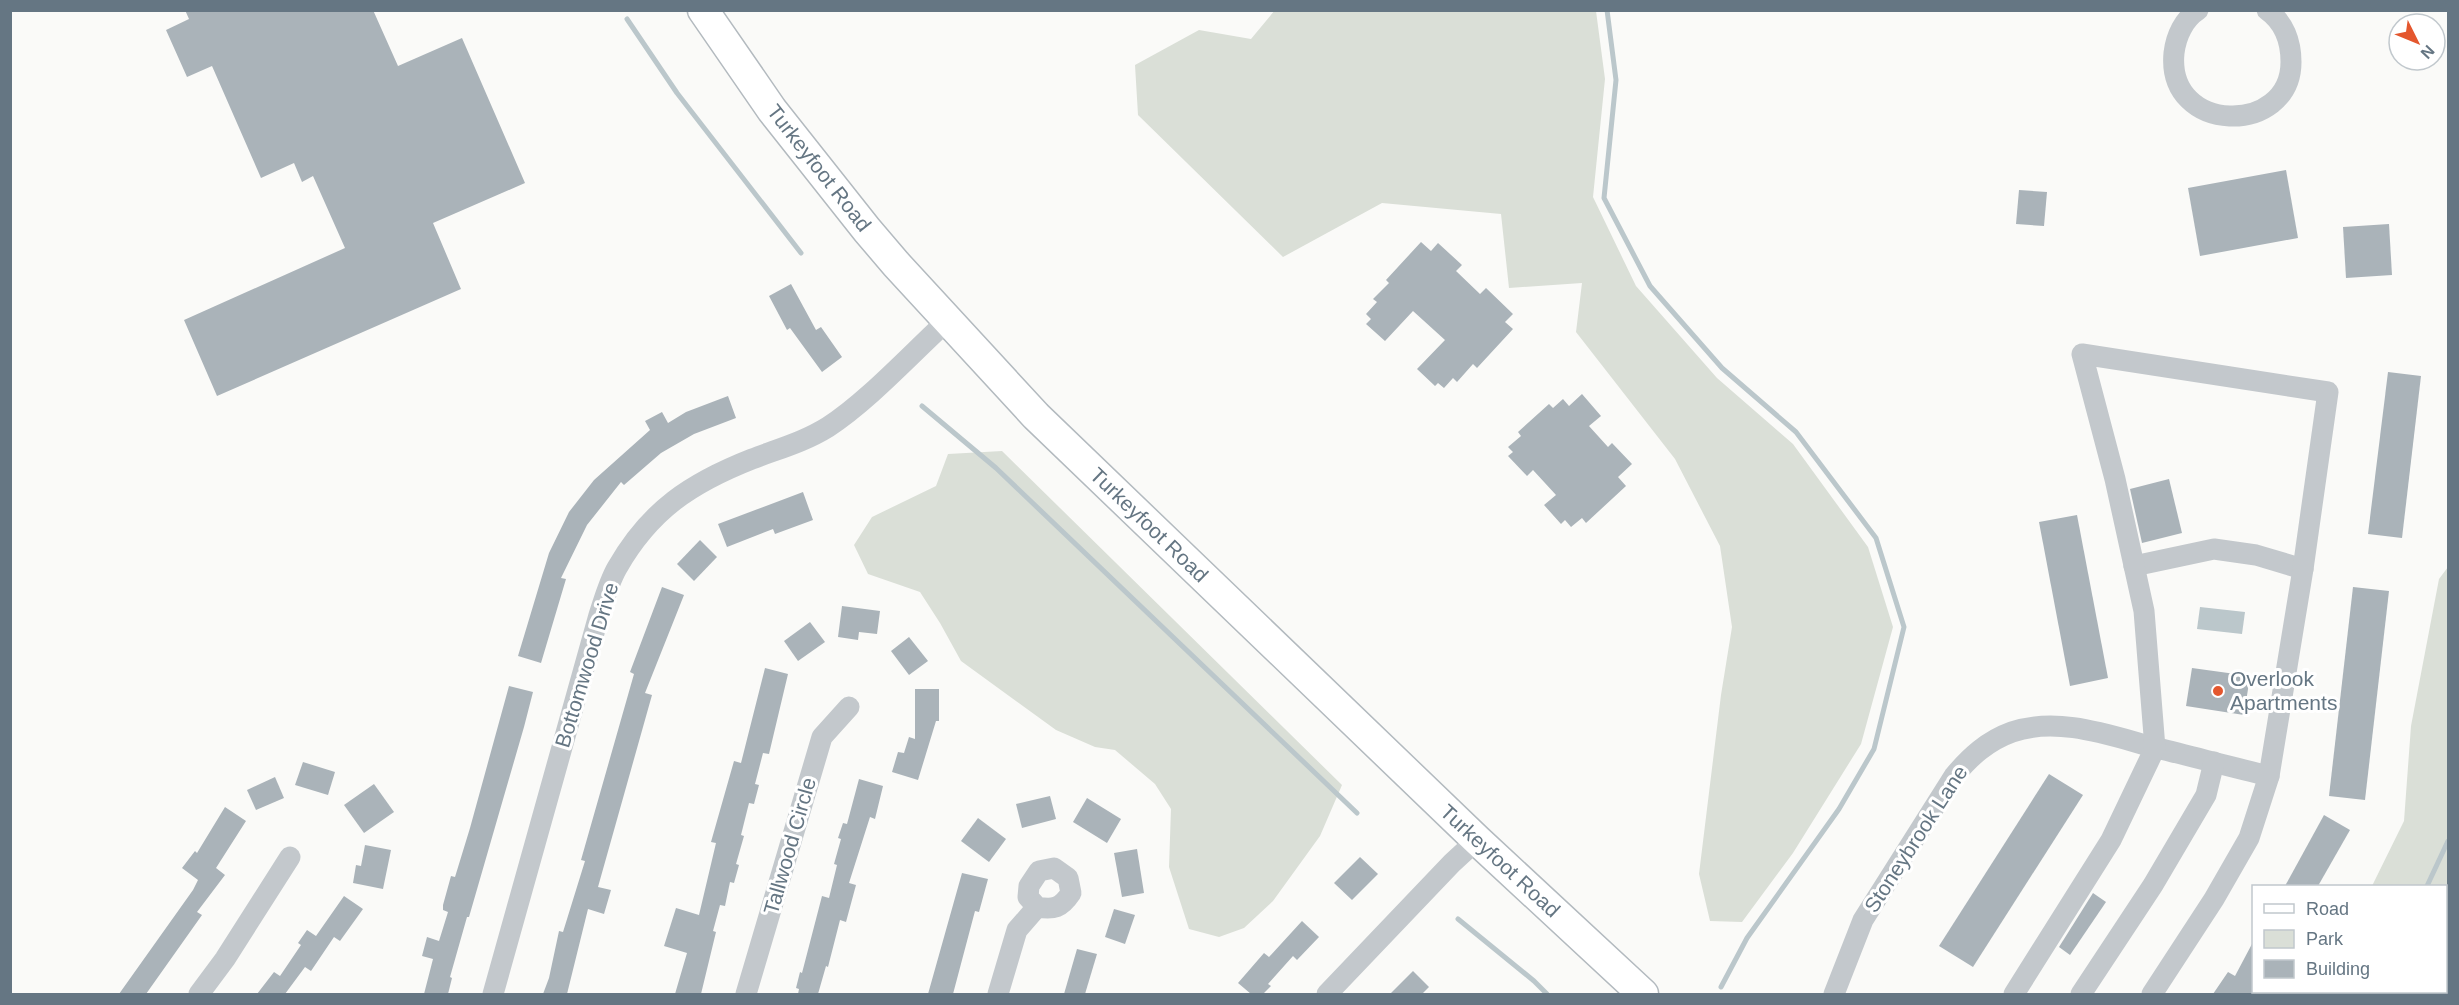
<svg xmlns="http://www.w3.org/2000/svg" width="2459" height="1005" font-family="Arial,sans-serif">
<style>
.green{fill:#dadfd7}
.water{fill:#bbc7cb}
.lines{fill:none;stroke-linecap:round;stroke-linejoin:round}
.stream{stroke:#bbc7cb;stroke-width:5}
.building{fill:#aab3b9}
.secondary-casing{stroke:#b3babf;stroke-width:33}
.minor{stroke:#c3c8cc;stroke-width:21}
.secondary{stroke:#fff;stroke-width:30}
.poi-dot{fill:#e4572e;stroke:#fff;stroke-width:2}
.labels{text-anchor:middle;stroke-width:6;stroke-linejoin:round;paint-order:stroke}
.street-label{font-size:21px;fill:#657683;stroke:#fff}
.poi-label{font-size:21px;fill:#657683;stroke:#fff;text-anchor:start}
</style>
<rect width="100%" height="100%" fill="#fafaf8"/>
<g class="green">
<polygon points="1275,10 1596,11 1605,79 1593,197 1636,286 1717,378 1793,444 1868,547 1893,627 1861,744 1793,853 1742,922 1710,921 1699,874 1721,695 1732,627 1720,546 1675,459 1576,332 1582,283 1509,288 1501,214 1382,203 1283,257 1138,115 1135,65 1199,30 1251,39"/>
<polygon points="1002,451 1342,785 1320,836 1273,901 1244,928 1219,937 1189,929 1169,867 1171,809 1155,784 1115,750 1095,747 1056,730 961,661 940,623 920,592 868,574 854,545 872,517 936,486 948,454"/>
<polygon points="2448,567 2448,994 2310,994 2312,992 2446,992 2446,886 2372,886 2404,821 2411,726 2439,579"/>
</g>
<polygon class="water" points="2200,607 2245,612 2242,634 2197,629"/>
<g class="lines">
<g class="stream">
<polyline points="1607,10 1616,80 1604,198 1650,286 1722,368 1796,432 1876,538 1904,627 1874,749 1839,809 1747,938 1721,987"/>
<polyline points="627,19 677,93 801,253"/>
<polyline points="922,406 996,468 1357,813"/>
<polyline points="2427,886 2448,841"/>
<polyline points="1458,919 1534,981 1547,994"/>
<polyline points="2378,994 2379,992"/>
</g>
</g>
<g class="building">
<polygon points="185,10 373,10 398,66 462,38 525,183 433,223 461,289 217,396 184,320 345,248 313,176 302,182 294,163 261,178 212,66 187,77 166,30 189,19"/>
<polygon points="2286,170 2298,238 2200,256 2188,188"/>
<polygon points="2019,190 2047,192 2044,226 2016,224"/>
<polygon points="2389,224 2392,275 2346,278 2343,227"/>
<polygon points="1421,242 1431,251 1438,243 1462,265 1456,271 1480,294 1486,288 1513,314 1505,322 1513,329 1477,368 1473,364 1457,382 1453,378 1444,388 1438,383 1435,386 1417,369 1445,340 1413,311 1385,341 1366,324 1371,319 1366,314 1377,302 1373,299 1389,283 1386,280"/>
<polygon points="791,284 816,330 821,327 842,357 822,372 790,328 787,330 769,296"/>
<polygon points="2388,372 2421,376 2402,538 2368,534"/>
<polygon points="1582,394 1601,416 1589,426 1608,447 1612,443 1632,464 1618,477 1626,486 1586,523 1582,518 1571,527 1565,520 1561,524 1544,505 1556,495 1533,470 1527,476 1508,456 1513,452 1508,447 1521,436 1518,432 1549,404 1553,408 1563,399 1569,406"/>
<polygon points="728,396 736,418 694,434 661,453 624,485 621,482 587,525 561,578 566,579 541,663 518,656 549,553 569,512 594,480 650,430 645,421 662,412 668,423 686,412"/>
<polygon points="2169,479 2182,533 2142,543 2130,489"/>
<polygon points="803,492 813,520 775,534 773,529 727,547 718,524"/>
<polygon points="2077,515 2108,678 2070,686 2039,522"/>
<polygon points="700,540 717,557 694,581 677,564"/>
<polygon points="662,587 684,595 645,693 652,695 598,887 611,890 604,914 588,909 567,994 543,994 549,978 559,931 563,932 585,861 581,860 634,674 630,672"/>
<polygon points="2353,587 2389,591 2365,800 2329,796"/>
<polygon points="842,606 880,611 877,634 859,632 858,640 838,637"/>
<polygon points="810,622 825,642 798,661 784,641"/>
<polygon points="909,637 928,661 909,675 891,651"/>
<polygon points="765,668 788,674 769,754 763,753 755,784 759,785 754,804 749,803 741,835 744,836 736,864 739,865 734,883 730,882 725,906 720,905 713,931 716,932 701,994 675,994 687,953 664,946 676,908 699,915 716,843 711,842 734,761 741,763"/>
<polygon points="2192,668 2250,676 2244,715 2186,706"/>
<polygon points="509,686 533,692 524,727 469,917 467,917 450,977 452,978 448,994 424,994 433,959 422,956 427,937 439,941 448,912 443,910 443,905 451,876 455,877 470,828"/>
<polygon points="915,689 939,689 939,721 936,721 918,780 892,772 898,752 904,753 909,737 915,739"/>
<polygon points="303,762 335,772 328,795 295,785"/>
<polygon points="2049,774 2083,795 1973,967 1939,946"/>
<polygon points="275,777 284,798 256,810 247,790"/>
<polygon points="859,779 883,786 875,819 870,817 849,883 856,885 846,922 840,920 828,967 826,966 818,994 798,994 799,989 796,988 800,972 802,973 822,896 829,898 837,865 834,864 841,839 838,838 843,823 847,824"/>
<polygon points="374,784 394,812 364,833 344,805"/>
<polygon points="1050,796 1056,819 1022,828 1016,804"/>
<polygon points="1087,798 1121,819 1107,843 1073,822"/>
<polygon points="225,807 246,821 216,868 225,875 197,912 202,915 146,994 119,994 193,890 198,880 182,868 195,851 197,853"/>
<polygon points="2324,815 2350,830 2318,886 2285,886"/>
<polygon points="978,818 1006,839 989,862 961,841"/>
<polygon points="365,845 391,850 383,889 353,883 356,865 361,866"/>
<polygon points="1137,849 1144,893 1122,897 1114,853"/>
<polygon points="1360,857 1378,874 1352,900 1334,883"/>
<polygon points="962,873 988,879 979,912 975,911 953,994 928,994"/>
<polygon points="2093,893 2106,902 2070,955 2059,947"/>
<polygon points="344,896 363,909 340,941 334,937 311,971 305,967 285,994 257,994 274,972 280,976 301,945 298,943 307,930 316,936"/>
<polygon points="1114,909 1135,915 1125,944 1105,937"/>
<polygon points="1302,921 1319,937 1297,960 1293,956 1268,984 1271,986 1263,994 1251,994 1238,983 1264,953 1269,957"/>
<polygon points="2253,942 2253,994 2213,994 2228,972 2235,976"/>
<polygon points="1077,949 1097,954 1085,994 1064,994"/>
<polygon points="1413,971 1429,987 1422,994 1390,994"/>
</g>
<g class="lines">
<g class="secondary-casing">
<polyline id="secondary" points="703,10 772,110 867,230 896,264 1036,416 1477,840 1643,994"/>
</g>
<g class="minor">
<path d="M2198 10C2184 19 2176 36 2174 53 2166 135 2291 136 2291 62 2291 42 2284 22 2267 10"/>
<polyline points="2134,566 2214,549 2256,555 2303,569"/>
<path d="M1054 868 1068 878 1071 893C1061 908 1054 910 1037 907L1028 897 1029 886 1039 871Z"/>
<polyline points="199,994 225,959 290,857"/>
<path d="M493 994 599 615C604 600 609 582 617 568 650 510 691 483 752 459 778 449 804 442 828 427 868 401 911 354 947 321"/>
<polyline points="746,994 822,737 849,707"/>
<polyline points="998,994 1017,930 1037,907"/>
<polyline points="1327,994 1452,863 1477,840"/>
<path d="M1834 994 1863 920 1954 776C1970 757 1987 741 2012 732 2059 716 2111 736 2157 748 2194 757 2231 767 2269 776"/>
<polyline points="2014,994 2111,840 2155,748 2144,611 2115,479 2082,354 2328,392 2303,569 2269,776 2249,838 2214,899 2152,994"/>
<polyline points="2081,994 2153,885 2206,795 2214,762"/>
</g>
<use href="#secondary" class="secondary"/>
</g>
<circle class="poi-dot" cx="2218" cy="691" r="6"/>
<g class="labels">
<g class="street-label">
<text transform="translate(819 168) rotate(52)" y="7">Turkeyfoot Road</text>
<text transform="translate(1149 525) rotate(44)" y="7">Turkeyfoot Road</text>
<text transform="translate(587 665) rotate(-73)" y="7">Bottomwood Drive</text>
<text transform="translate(1916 839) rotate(-57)" y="7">Stoneybrook Lane</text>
<text transform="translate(790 846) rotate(-74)" y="7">Tallwood Circle</text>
<text transform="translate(1500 861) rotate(43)" y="7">Turkeyfoot Road</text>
</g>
<g class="poi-label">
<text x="2230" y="686">Overlook<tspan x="2230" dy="24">Apartments</tspan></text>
</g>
</g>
<rect width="2459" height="1005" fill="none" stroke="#657683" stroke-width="24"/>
<rect x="2252" y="885" width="195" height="108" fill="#ffffff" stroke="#c1c8cd" stroke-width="1.5"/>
<rect x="2264" y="904" width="30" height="9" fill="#ffffff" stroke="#c1c8cd" stroke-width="1.5"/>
<text x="2306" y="915" font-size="18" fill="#657683">Road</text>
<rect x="2264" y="930" width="30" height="18" fill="#dadfd7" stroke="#c1c8cd" stroke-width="1.5"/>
<text x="2306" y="945" font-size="18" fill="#657683">Park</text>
<rect x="2264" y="960" width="30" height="18" fill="#aab3b9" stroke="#c1c8cd" stroke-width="1.5"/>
<text x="2306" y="975" font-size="18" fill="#657683">Building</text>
<g transform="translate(2417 42) rotate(133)"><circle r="28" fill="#ffffff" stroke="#c1c8cd" stroke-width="1.5"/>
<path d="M0-4.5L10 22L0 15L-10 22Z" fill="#e4572e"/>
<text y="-9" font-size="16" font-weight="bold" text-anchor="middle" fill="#657683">N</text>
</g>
</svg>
